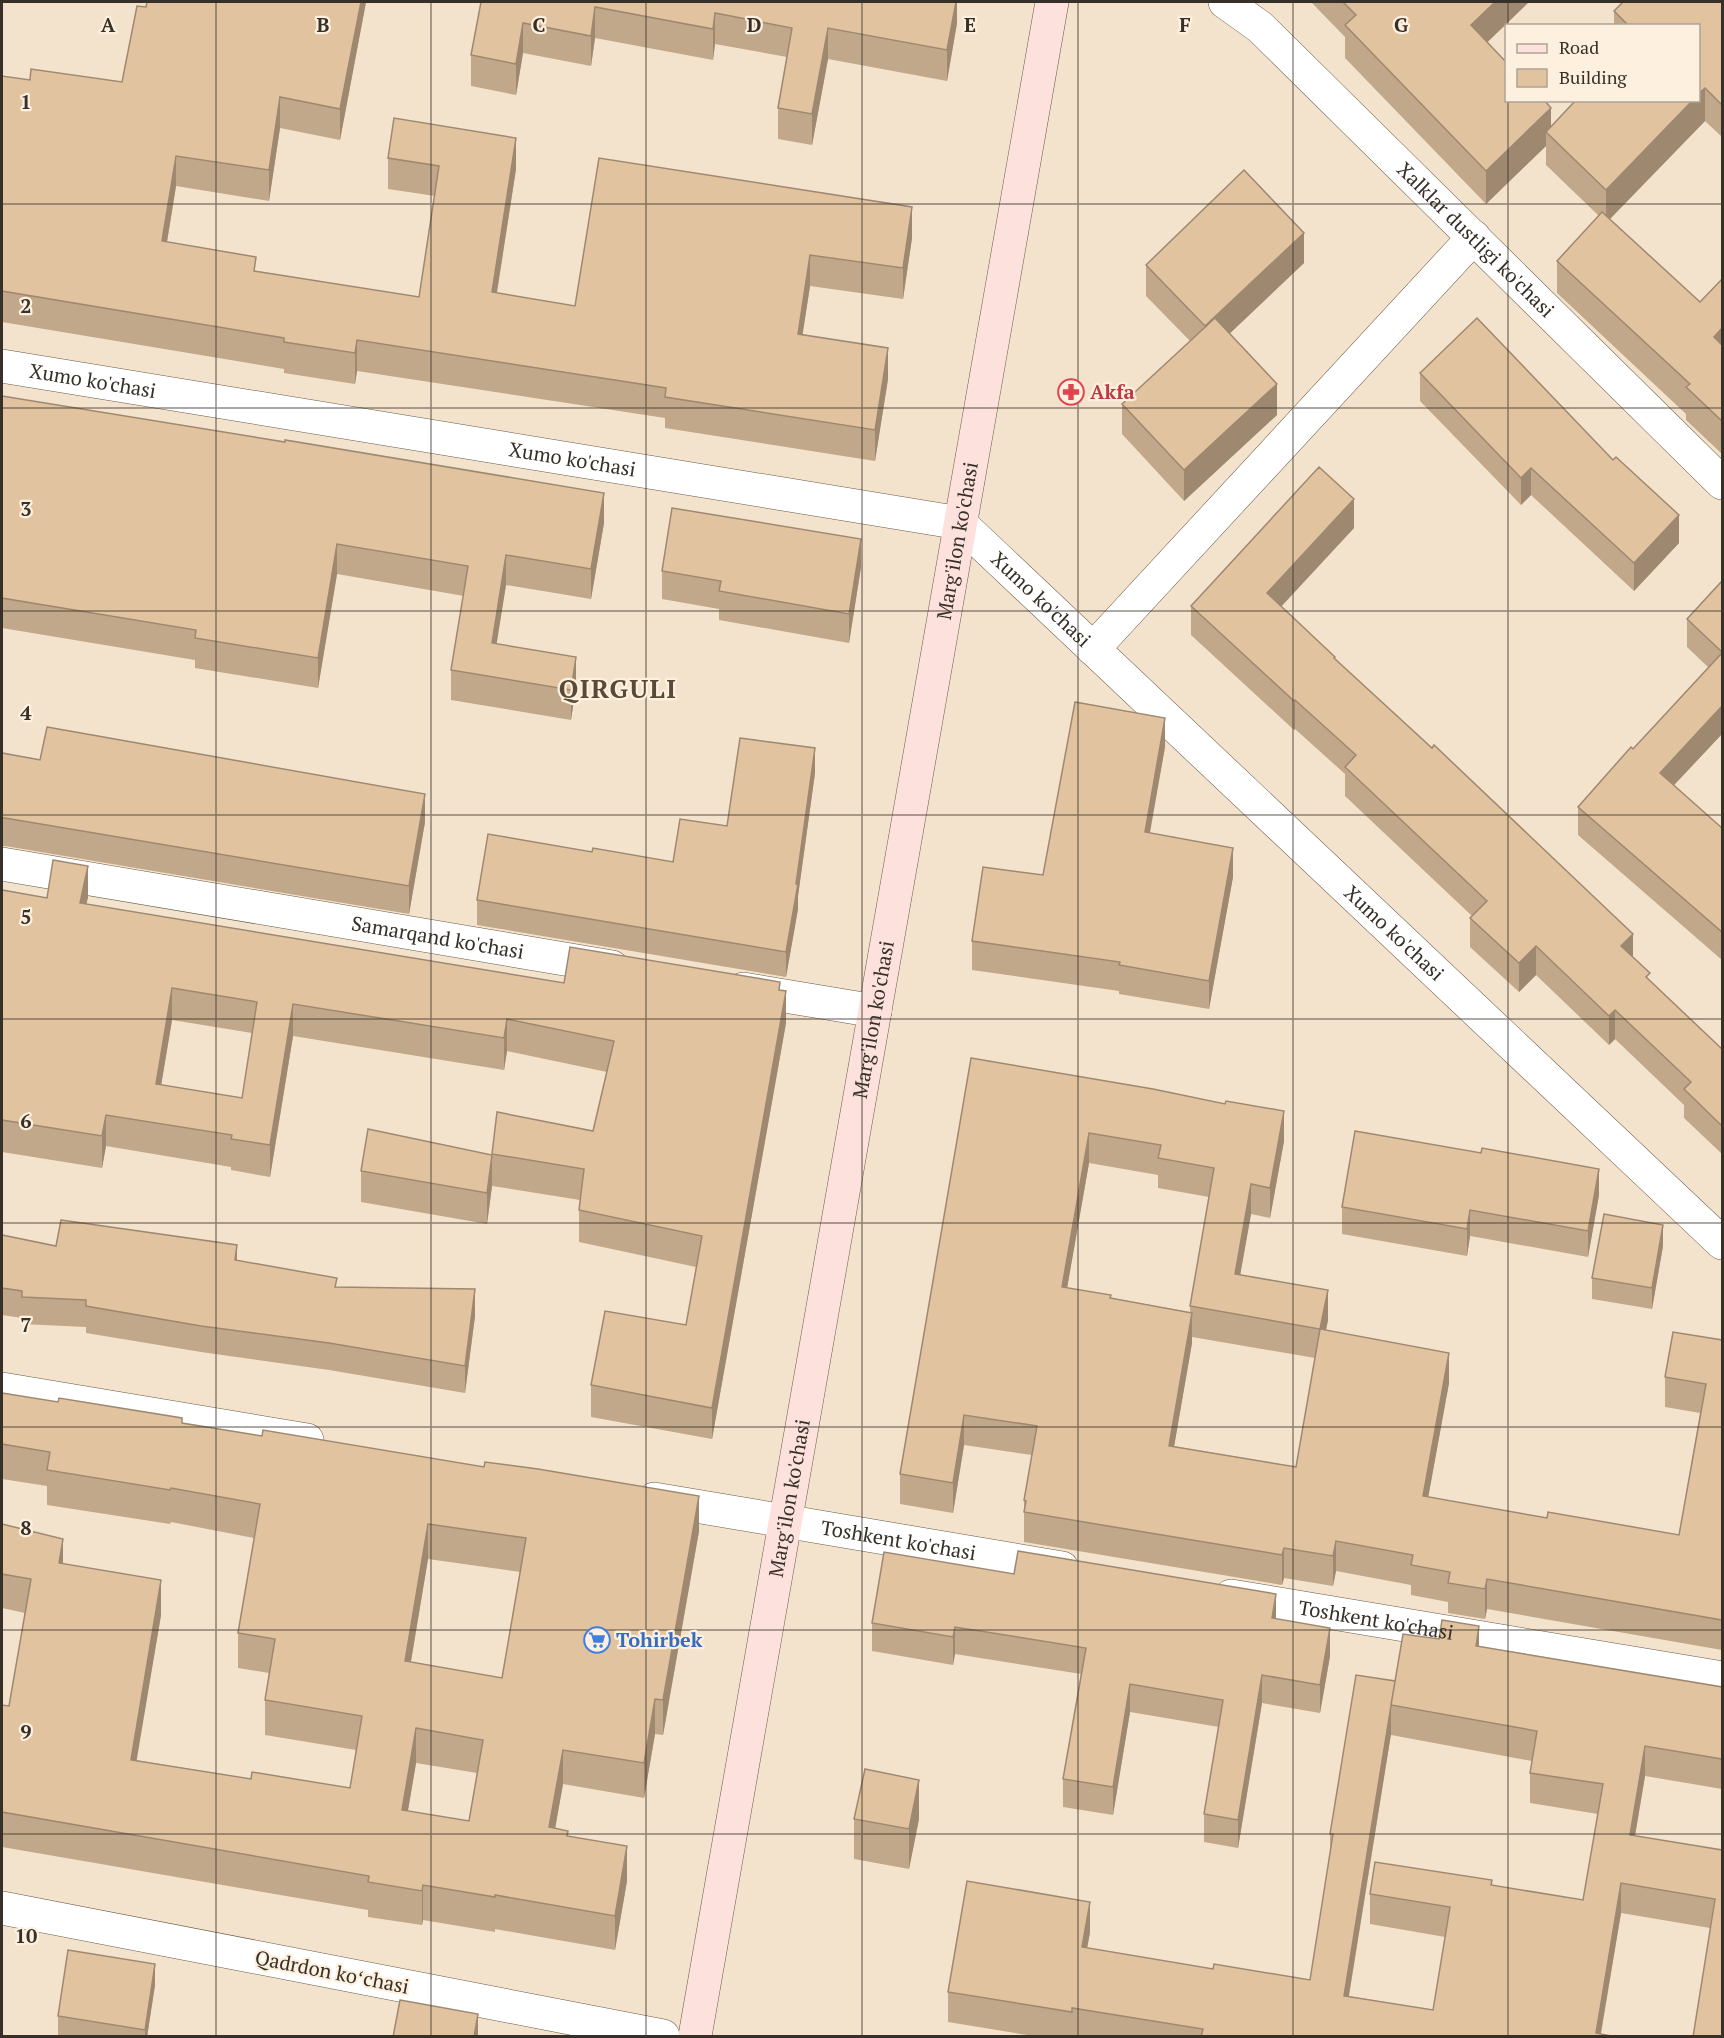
<svg xmlns="http://www.w3.org/2000/svg" width="1724" height="2038" font-family="'PT Serif',serif">
<style>
.lines{fill:none;stroke-linecap:round;stroke-linejoin:round}
.street-casing{stroke:#685946;stroke-width:34}
.secondary-casing{stroke:#685946;stroke-width:34}
.street{stroke:#fff;stroke-width:33}
.secondary{stroke:#fce1dd;stroke-width:33}
.wall{fill:#c2a88a;fill-rule:evenodd}
.shaded-wall{fill:#9e8870}
.building{fill:#e2c3a0;stroke:#9e8870;stroke-width:1.5;fill-rule:evenodd}
.grid{fill:none;stroke:#373028;stroke-width:1.5;stroke-opacity:0.55}
.labels{text-anchor:middle;stroke-width:4.5;stroke-linejoin:round;paint-order:stroke}
.street-label{font-size:20px;fill:#373028;stroke:#fef0de}
.health-label{font-size:20px;font-weight:bold;fill:#be3a42;stroke:#fef0de;text-anchor:start}
.shop-label{font-size:20px;font-weight:bold;fill:#366cbe;stroke:#fef0de;text-anchor:start}
.district-label{font-size:26px;font-weight:bold;letter-spacing:1.5px;fill:#584a37;stroke:#fef0de}
.grid-label{font-size:20px;text-anchor:middle;font-weight:bold;fill:#373028;stroke:#fef0de;stroke-width:4.5;stroke-linejoin:round;paint-order:stroke}
</style>
<rect width="100%" height="100%" fill="#f4e3cc"/>
<g class="lines">
<g class="street-casing">
<g id="street">
<path id="s1" d="M1225 2 1260 27 1722 483"/>
<path id="s2" d="M2 366 960 523 1722 1243"/>
<polyline points="1093,649 1474,237"/>
<path id="s3" d="M2 864 612 967"/>
<polyline points="743,989 875,1011"/>
<polyline points="2,1389 307,1440"/>
<path id="s4" d="M654 1499 1062 1568"/>
<path id="s5" d="M1231 1596 1722 1678"/>
<polyline points="2,1908 663,2036"/>
</g>
</g>
<g class="secondary-casing">
<g id="secondary">
<path id="s6" d="M695 2036 1052 2"/>
</g>
</g>
<use href="#street" class="street"/>
<use href="#secondary" class="secondary"/>
</g>
<g class="wall">
<polygon points="147,2 366,2 340,140 280,128 269,201 176,186 167,242 256,271 419,297 435,196 388,189 388,158 516,169 497,293 575,306 599,158 912,238 903,299 810,286 802,335 888,379 875,461 665,428 665,418 357,371 355,384 284,373 284,369 2,322 2,76 30,80 122,82"/>
<polygon points="481,2 957,2 957,23 947,81 828,59 812,145 778,139 778,108 787,57 715,44 713,60 595,38 591,66 523,53 516,95 471,86 471,55"/>
<polygon points="1311,2 1529,2 1487,42 1551,127 1698,26 1614,26 1614,11 1722,2 1722,137 1705,121 1610,219 1700,302 1722,279 1722,454 1686,420 1686,414 1557,293 1557,261 1599,216 1546,165 1546,146 1486,204 1345,58 1345,37"/>
<polygon points="1304,263 1229,334 1277,415 1184,501 1122,434 1122,404 1190,341 1146,296 1146,265"/>
<polygon points="1420,373 1679,543 1634,591 1531,495 1521,505 1420,401"/>
<polygon points="2,396 604,523 591,599 506,585 496,643 576,687 571,720 451,700 451,670 464,596 337,574 318,688 195,668 195,660 2,628"/>
<polygon points="1354,528 1281,606 1633,957 1650,981 1722,1049 1722,1154 1684,1118 1684,1105 1615,1039 1609,1045 1536,975 1519,992 1470,947 1470,918 1472,916 1345,796 1345,774 1295,729 1294,730 1191,635 1191,606"/>
<polygon points="861,567 849,643 719,620 719,609 662,599 662,571"/>
<polygon points="1722,581 1722,734 1674,785 1722,828 1722,960 1578,835 1578,807 1709,668 1687,647 1687,619"/>
<polygon points="1165,747 1149,833 1233,877 1209,1009 1119,994 1119,991 972,970 972,941 1043,875"/>
<polygon points="2,753 425,822 409,914 5,846 2,846"/>
<polygon points="815,773 798,896 798,909 786,977 477,925 477,900 592,852 673,862 727,826"/>
<path d="M2 890 47 898 88 897 86 904 564 983 780 990 786 1023 712 1439 591 1417V1385L686 1325 696 1267 579 1242V1210L580 1200 492 1186 487 1224 361 1202V1171L492 1155 497 1112 593 1131 607 1072 507 1051 504 1070 293 1036 270 1177 231 1170V1167L106 1146 102 1168 2 1152ZM172 1020 252 1033 242 1098 161 1085Z"/>
<path d="M971 1058 1284 1141 1270 1218 1251 1214 1240 1275 1328 1320 1326 1330 1449 1383 1428 1497 1547 1518 1679 1535 1700 1413 1665 1407V1377L1722 1340V1650L1487 1609 1485 1619 1448 1613V1602L1411 1595V1585L1336 1571 1333 1586 1284 1578 1282 1585 1024 1542V1500L1032 1455 964 1445 953 1513 900 1504V1474ZM1089 1163 1158 1175V1188L1209 1197 1190 1306V1312L1111 1298 1067 1288ZM1192 1337 1315 1358 1296 1467 1174 1446 1192 1343Z"/>
<polygon points="1599,1195 1588,1257 1470,1236 1467,1256 1342,1234 1342,1207"/>
<polygon points="2,1235 56,1246 237,1260 337,1287 475,1316 465,1393 329,1370 201,1352 86,1333 86,1327 22,1324 22,1318 2,1315"/>
<polygon points="1663,1246 1652,1309 1592,1299 1592,1278"/>
<path d="M2 1393 182 1423 699 1531 663 1735 655 1734 644 1798 563 1784 555 1829 568 1836 627 1881 615 1950 495 1929V1932L423 1920 422 1925 368 1917V1910L2 1847V1705L9 1706 25 1613 2 1608V1524L63 1563 161 1615 136 1760 251 1779 350 1788 356 1750 265 1735V1700L269 1673 238 1668V1633L254 1538 171 1522 170 1524 47 1505V1486L2 1479ZM428 1559 520 1572 502 1678 411 1662ZM416 1763 477 1773 469 1821 408 1811Z"/>
<polygon points="1276,1619 1330,1656 1320,1713 1262,1703 1238,1848 1204,1842 1204,1814 1219,1727 1130,1712 1113,1815 1063,1807 1063,1779 1081,1674 955,1654 953,1665 872,1651 872,1623"/>
<path d="M1479 1646 1722 1687V1789L1645 1776 1635 1836 1722 1850 1710 1928 1621 1913 1601 2034 1616 2037H1039L948 2022V1992L1090 1932 1087 1948 1213 1969 1310 1980 1330 1857V1834L1395 1681ZM1391 1734V1735L1532 1761 1530 1773V1803L1598 1814 1583 1900 1370 1894V1924L1445 1937 1433 2010 1349 1996Z"/>
<polygon points="854,1819 919,1819 909,1869 854,1859"/>
<polygon points="155,1985 147,2037 58,2037 58,2016"/>
</g>
<g class="shaded-wall">
<polygon points="361,2 366,2 340,140 340,109"/>
<polygon points="956,2 957,2 957,23 947,81 947,50"/>
<polygon points="1495,2 1529,2 1471,58 1471,25"/>
<polygon points="595,7 595,38 591,66 591,36"/>
<polygon points="715,13 715,44 713,60 713,29"/>
<polygon points="523,23 523,53 516,95 516,64"/>
<polygon points="828,28 828,59 812,145 812,114"/>
<polygon points="1705,88 1705,121 1606,223 1606,190 1693,100 1698,100 1698,94"/>
<polygon points="280,97 280,128 269,201 269,170"/>
<polygon points="1551,108 1551,137 1546,132 1546,146 1486,204 1486,171"/>
<polygon points="516,138 516,169 492,323 492,292"/>
<polygon points="176,156 176,186 162,272 162,241"/>
<polygon points="912,207 912,238 903,299 903,268"/>
<polygon points="1304,233 1304,263 1205,357 1205,326"/>
<polygon points="810,255 810,286 798,365 798,334"/>
<polygon points="1722,328 1722,361 1714,337"/>
<polygon points="357,340 357,371 355,384 355,353"/>
<polygon points="888,348 888,379 875,461 875,430"/>
<polygon points="1277,384 1277,415 1184,501 1184,470"/>
<polygon points="1531,468 1531,495 1521,505 1521,478"/>
<polygon points="604,493 604,523 591,599 591,569"/>
<polygon points="1354,499 1354,528 1267,622 1267,593"/>
<polygon points="1679,515 1679,543 1634,591 1634,563"/>
<polygon points="861,539 861,567 849,643 849,614"/>
<polygon points="337,544 337,574 318,688 318,658"/>
<polygon points="506,555 506,585 492,673 492,643"/>
<polygon points="576,657 576,687 571,720 571,690"/>
<polygon points="1295,700 1295,729 1294,730 1294,701"/>
<polygon points="1722,706 1722,734 1660,800 1660,773"/>
<polygon points="1165,718 1165,747 1145,861 1145,832"/>
<polygon points="815,748 815,773 798,896 798,909 786,977 786,952"/>
<polygon points="425,794 425,822 409,914 409,886"/>
<polygon points="1233,848 1233,877 1209,1009 1209,981"/>
<polygon points="88,866 88,897 80,935 80,903"/>
<polygon points="1633,934 1633,963 1621,946"/>
<polygon points="1536,946 1536,975 1519,992 1519,963"/>
<polygon points="172,988 172,1020 156,1116 156,1084"/>
<polygon points="786,991 786,1023 712,1439 712,1408"/>
<polygon points="293,1004 293,1036 270,1177 270,1145"/>
<polygon points="1615,1010 1615,1039 1609,1045 1609,1016"/>
<polygon points="507,1019 507,1051 504,1070 504,1038"/>
<polygon points="1284,1111 1284,1141 1270,1218 1270,1188"/>
<polygon points="106,1115 106,1146 102,1168 102,1136"/>
<polygon points="1089,1133 1089,1163 1062,1317 1062,1287"/>
<polygon points="492,1155 492,1186 487,1224 487,1193"/>
<polygon points="1599,1169 1599,1195 1588,1257 1588,1231"/>
<polygon points="1251,1184 1251,1214 1235,1304 1235,1274"/>
<polygon points="1470,1210 1470,1236 1467,1256 1467,1229"/>
<polygon points="1663,1225 1663,1246 1652,1309 1652,1288"/>
<polygon points="237,1245 237,1272 235,1260"/>
<polygon points="475,1289 475,1316 465,1393 465,1366"/>
<polygon points="1328,1290 1328,1320 1320,1359 1320,1329"/>
<polygon points="1192,1313 1192,1343 1169,1476 1169,1446"/>
<polygon points="1449,1353 1449,1383 1423,1526 1423,1496"/>
<polygon points="964,1415 964,1445 953,1513 953,1483"/>
<polygon points="699,1496 699,1531 663,1735 663,1700"/>
<polygon points="428,1524 428,1559 405,1696 405,1661"/>
<polygon points="63,1539 63,1574 59,1563"/>
<polygon points="1336,1541 1336,1571 1333,1586 1333,1556"/>
<polygon points="1284,1548 1284,1578 1282,1585 1282,1555"/>
<polygon points="1487,1579 1487,1609 1485,1619 1485,1589"/>
<polygon points="161,1580 161,1615 131,1794 131,1760"/>
<polygon points="1276,1594 1276,1622 1272,1618"/>
<polygon points="1479,1626 1479,1656 1476,1646"/>
<polygon points="955,1627 955,1654 953,1665 953,1637"/>
<polygon points="1330,1628 1330,1656 1320,1713 1320,1685"/>
<polygon points="1262,1675 1262,1703 1238,1848 1238,1820"/>
<polygon points="1130,1684 1130,1712 1113,1815 1113,1787"/>
<polygon points="655,1699 655,1734 644,1798 644,1763"/>
<polygon points="1391,1705 1391,1734 1344,2025 1344,1996"/>
<polygon points="416,1728 416,1763 402,1845 402,1810"/>
<polygon points="1645,1746 1645,1776 1630,1865 1630,1835"/>
<polygon points="563,1750 563,1784 549,1862 549,1827"/>
<polygon points="919,1780 919,1819 909,1869 909,1829"/>
<polygon points="627,1846 627,1881 615,1950 615,1916"/>
<polygon points="1621,1883 1621,1913 1600,2037 1596,2033"/>
<polygon points="423,1885 423,1920 422,1925 422,1891"/>
<polygon points="1090,1902 1090,1932 1082,1977 1082,1947"/>
<polygon points="155,1964 155,1985 147,2037 145,2037 145,2030"/>
<polygon points="478,2014 478,2035 477,2037 474,2037"/>
</g>
<g class="building">
<polygon points="147,2 361,2 340,109 280,97 269,170 176,156 162,241 256,257 254,271 419,297 439,166 388,158 394,118 516,138 492,292 575,306 599,158 912,207 903,268 810,255 798,334 888,348 875,430 665,397 666,388 357,340 355,353 284,342 284,338 2,291 2,76 30,80 31,69 122,82 137,6 146,7"/>
<polygon points="481,2 956,2 947,50 828,28 812,114 778,108 792,28 715,13 713,29 595,7 591,36 523,23 516,64 471,55"/>
<polygon points="1343,2 1495,2 1471,25 1506,62 1506,100 1544,100 1551,108 1486,171 1345,25 1356,15"/>
<polygon points="1623,2 1722,2 1722,105 1705,88 1698,94 1698,26 1629,26 1614,11"/>
<polygon points="1576,100 1693,100 1606,190 1546,132"/>
<polygon points="1244,170 1304,233 1205,326 1146,265"/>
<polygon points="1602,212 1700,302 1722,279 1722,328 1714,337 1722,345 1722,421 1686,387 1690,384 1557,261"/>
<polygon points="1215,318 1277,384 1184,470 1122,404"/>
<polygon points="1477,318 1613,460 1616,457 1679,515 1634,563 1531,468 1521,478 1420,373"/>
<polygon points="2,396 285,442 285,440 604,493 591,569 506,555 492,643 576,657 571,690 451,670 468,566 337,544 318,658 195,638 196,630 2,598"/>
<polygon points="1319,467 1354,499 1267,593 1335,657 1334,658 1432,748 1434,745 1633,934 1621,946 1650,973 1646,977 1722,1049 1722,1126 1684,1089 1691,1082 1615,1010 1609,1016 1536,946 1519,963 1470,918 1487,901 1345,767 1356,755 1295,700 1294,701 1191,606"/>
<polygon points="672,508 861,539 849,614 719,591 721,581 662,571"/>
<polygon points="1722,581 1722,652 1687,619"/>
<polygon points="1722,653 1722,706 1660,773 1722,828 1722,932 1578,807 1631,747 1633,749"/>
<polygon points="1075,702 1165,718 1145,832 1233,848 1209,981 1119,965 1120,962 972,941 983,867 1043,875"/>
<polygon points="47,727 425,794 409,886 5,818 2,818 2,753 40,760"/>
<polygon points="740,738 815,748 796,884 798,884 786,952 477,900 488,834 592,852 593,848 673,862 680,819 727,826"/>
<path d="M53 860 88 866 80 903 564 983 570 947 780 982 779 990 786 991 712 1408 591 1385 605 1311 686 1325 702 1236 579 1210 584 1169 492 1154 497 1112 593 1131 614 1041 507 1019 504 1038 293 1004 270 1145 231 1139 232 1135 106 1115 102 1136 2 1120V890L47 898ZM172 988 257 1002 242 1098 156 1084Z"/>
<path d="M971 1058 1153 1089 1225 1104 1226 1101 1284 1111 1270 1188 1251 1184 1235 1274 1328 1290 1320 1329 1449 1353 1423 1496 1547 1518 1548 1512 1679 1535 1706 1384 1665 1377 1673 1332 1722 1340V1620L1487 1579 1485 1589 1448 1583 1450 1572 1411 1565 1413 1555 1336 1541 1333 1556 1284 1548 1282 1555 1024 1512 1026 1501 1024 1500 1037 1426 964 1415 953 1483 900 1474ZM1089 1133 1161 1145 1158 1158 1214 1168 1190 1306 1320 1329 1296 1467 1169 1446 1192 1313 1110 1298 1111 1295 1062 1287Z"/>
<polygon points="368,1129 492,1155 487,1193 361,1171"/>
<polygon points="1355,1131 1481,1153 1482,1148 1599,1169 1588,1231 1470,1210 1467,1229 1342,1207"/>
<polygon points="1604,1214 1663,1225 1652,1288 1592,1278"/>
<polygon points="61,1220 237,1245 235,1260 337,1278 335,1287 475,1289 465,1366 329,1343 201,1326 86,1306 86,1300 22,1297 22,1291 2,1288 2,1235 56,1246"/>
<path d="M2 1393 58 1402 59 1398 108 1406 182 1418V1423L262 1436 263 1430 484 1467 485 1462 538 1469 699 1496 663 1700 655 1699 644 1763 563 1750 549 1827 568 1831 567 1836 627 1846 615 1916 495 1895V1897L423 1885 422 1891 368 1882 369 1876 2 1812V1705L9 1706 31 1579 2 1574V1524L63 1539 59 1563 161 1580 131 1760 251 1779 252 1772 350 1788 362 1716 265 1700 275 1639 238 1633 260 1504 171 1488 170 1490 47 1470 50 1452 2 1444ZM428 1524 526 1538 502 1678 405 1661ZM416 1728 483 1740 469 1821 402 1810Z"/>
<polygon points="1018,1551 1276,1594 1272,1618 1330,1628 1320,1685 1262,1675 1238,1820 1204,1814 1223,1700 1130,1684 1113,1787 1063,1779 1086,1648 955,1627 953,1637 872,1623 884,1552 1014,1574"/>
<polygon points="1442,1620 1479,1626 1476,1646 1722,1687 1722,1759 1645,1746 1630,1835 1722,1850 1722,2037 1693,2037 1715,1899 1621,1883 1596,2033 1616,2037 1201,2037 1203,2029 1072,2008 1072,2012 948,1992 967,1881 1090,1902 1082,1947 1213,1969 1214,1964 1310,1980 1333,1834 1330,1834 1356,1675 1395,1681 1344,1996 1433,2010 1450,1907 1370,1894 1375,1862 1492,1880 1491,1885 1583,1900 1603,1784 1530,1773 1537,1731 1391,1705 1403,1634 1439,1639"/>
<polygon points="865,1769 919,1780 909,1829 854,1819"/>
<polygon points="68,1950 155,1964 145,2030 58,2016"/>
<polygon points="400,2000 478,2014 474,2037 393,2037"/>
</g>
<path class="grid" d="M216 2V2036M431 2V2036M646 2V2036M862 2V2036M1078 2V2036M1293 2V2036M1508 2V26M1508 100V2036M2 204H1722M2 408H1722M2 611H1722M2 815H1722M2 1019H1722M2 1223H1722M2 1427H1722M2 1630H1722M2 1834H1722"/>
<defs>
<g id="pharmacy-ring" transform="scale(1.35)"><circle r="9.5" fill="#fef0de" stroke="#e0444e" stroke-width="1.5"/><path d="M-2-6h4v4h4v4h-4v4h-4v-4h-4v-4h4Z" fill="#e0444e"/></g>
<g id="supermarket-ring" transform="scale(1.35)"><circle r="9.5" fill="#fef0de" stroke="#3f7fe0" stroke-width="1.5"/><path d="M-6-5.5h2.5l.6 2H6L4.5 2H-2.5L-4.4-4H-6ZM-1.5 3.2a1.3 1.3 0 1 0 .1 0ZM3 3.2a1.3 1.3 0 1 0 .1 0Z" fill="#3f7fe0"/></g>
</defs>
<g fill-rule="evenodd">
<use href="#pharmacy-ring" x="1071" y="392"/>
<use href="#supermarket-ring" x="597" y="1640"/>
</g>
<g class="labels">
<g class="street-label">
<text dy="7" stroke="none"><textPath href="#s1" startOffset="346">Xalklar dustligi ko'chasi</textPath></text>
<text dy="7" stroke="none"><textPath href="#s2" startOffset="92">Xumo ko'chasi</textPath></text>
<text dy="7" stroke="none"><textPath href="#s2" startOffset="578">Xumo ko'chasi</textPath></text>
<text dy="7" stroke="none"><textPath href="#s6" startOffset="1518">Marg'ilon ko'chasi</textPath></text>
<text dy="7" stroke="none"><textPath href="#s2" startOffset="1082">Xumo ko'chasi</textPath></text>
<text dy="7" stroke="none"><textPath href="#s2" startOffset="1568">Xumo ko'chasi</textPath></text>
<text dy="7" stroke="none"><textPath href="#s3" startOffset="442">Samarqand ko'chasi</textPath></text>
<text dy="7" stroke="none"><textPath href="#s6" startOffset="1032">Marg'ilon ko'chasi</textPath></text>
<text dy="7" stroke="none"><textPath href="#s6" startOffset="546">Marg'ilon ko'chasi</textPath></text>
<text dy="7" stroke="none"><textPath href="#s4" startOffset="248">Toshkent ko'chasi</textPath></text>
<text dy="7" stroke="none"><textPath href="#s5" startOffset="147">Toshkent ko'chasi</textPath></text>
<text transform="translate(332 1972) rotate(11)" y="7">Qadrdon koʻchasi</text>
</g>
<g class="health-label">
<text x="1090" y="399">Akfa</text>
</g>
<g class="shop-label">
<text x="616" y="1647">Tohirbek</text>
</g>
<g class="district-label">
<text x="618" y="698">QIRGULI</text>
</g>
</g>
<g class="grid-label">
<text x="108" y="32">A</text>
<text x="323" y="32">B</text>
<text x="539" y="32">C</text>
<text x="754" y="32">D</text>
<text x="970" y="32">E</text>
<text x="1185" y="32">F</text>
<text x="1401" y="32">G</text>
<text x="26" y="109">1</text>
<text x="26" y="313">2</text>
<text x="26" y="516">3</text>
<text x="26" y="720">4</text>
<text x="26" y="924">5</text>
<text x="26" y="1128">6</text>
<text x="26" y="1332">7</text>
<text x="26" y="1535">8</text>
<text x="26" y="1739">9</text>
<text x="26" y="1943">10</text>
</g>
<rect width="1724" height="2038" fill="none" stroke="#373028" stroke-width="6"/>
<rect x="1505" y="24" width="195" height="78" fill="#fef0de" stroke="#aea395" stroke-width="1.5"/>
<rect x="1517" y="44" width="30" height="9" fill="#fce1dd" stroke="#aea395" stroke-width="1.5"/>
<text x="1559" y="54" font-size="18" fill="#373028">Road</text>
<rect x="1517" y="69" width="30" height="18" fill="#e2c3a0" stroke="#aea395" stroke-width="1.5"/>
<text x="1559" y="84" font-size="18" fill="#373028">Building</text>
</svg>
